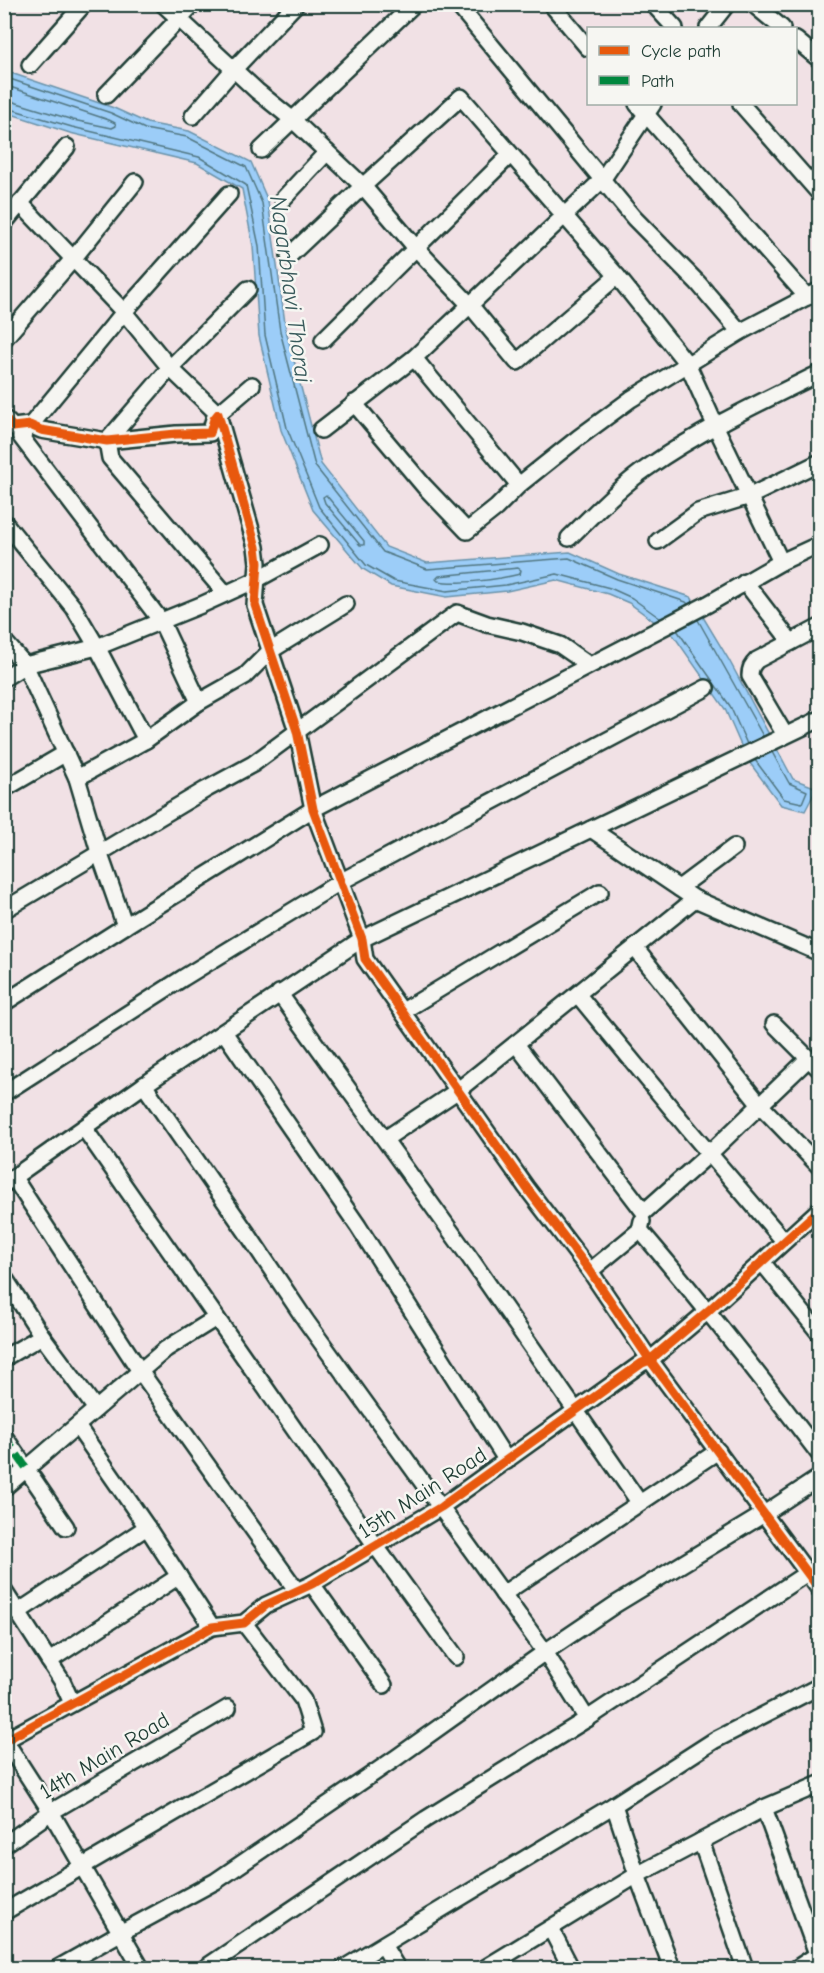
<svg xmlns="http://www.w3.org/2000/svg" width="824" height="1973" font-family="'Comic Neue',sans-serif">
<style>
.water{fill:#9ccdf8;stroke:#6a93aa;stroke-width:1.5}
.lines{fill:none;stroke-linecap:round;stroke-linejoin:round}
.shore{stroke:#517782;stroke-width:1.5}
.minor-casing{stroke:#1f3d34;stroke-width:20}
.minor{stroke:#f6f6f2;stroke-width:15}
.quiet{stroke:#00873e;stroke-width:8;stroke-dasharray:15 8;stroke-linecap:butt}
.cycleway-casing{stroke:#f6f6f2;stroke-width:13}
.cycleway{stroke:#e8590c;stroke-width:9}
.labels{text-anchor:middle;stroke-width:5;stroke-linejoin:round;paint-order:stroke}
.street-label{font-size:22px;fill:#1f3d34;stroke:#f6f6f2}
.water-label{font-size:24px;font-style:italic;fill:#385a5b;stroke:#f6f6f2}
</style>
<rect width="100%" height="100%" fill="#f1e1e5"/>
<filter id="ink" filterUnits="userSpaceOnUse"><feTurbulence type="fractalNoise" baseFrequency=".0167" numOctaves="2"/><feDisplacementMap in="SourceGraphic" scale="12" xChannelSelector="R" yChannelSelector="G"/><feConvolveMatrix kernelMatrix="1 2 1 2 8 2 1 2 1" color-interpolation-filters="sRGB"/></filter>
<g filter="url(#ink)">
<polygon class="water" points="5,71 114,108 147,123 189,131 251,162 268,201 286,330 321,464 386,547 427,563 570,552 619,574 691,597 729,660 793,779 817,788 805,811 781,805 747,759 725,709 674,636 629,603 608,594 556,580 507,591 447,597 391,586 363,569 313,510 281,430 259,336 253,246 242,189 197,163 70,133 5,112"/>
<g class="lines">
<g class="shore">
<polyline points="4,77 111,113 145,129 187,137 246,167 262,203 280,331 315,466 383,552 427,569 569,558 617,579 686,602 688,604"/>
<polyline points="4,85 109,120 115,123 116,126 112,128 73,120 4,99"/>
<polyline points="4,107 72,127 199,157 246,185 259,246 265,335 287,428 319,507 366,565 394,581 447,591 506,585 557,574 610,588 632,598 661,619"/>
<polygon points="326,495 364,541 364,545 360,545 325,503 323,497"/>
<path d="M518 568 521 570 520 574C500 579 458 585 438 581L436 579 439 576Z"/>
<polyline points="698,620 763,736"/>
<polyline points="677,630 730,706 747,744"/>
<polyline points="755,760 784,799 802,803 807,791 789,783 772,752"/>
</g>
<g class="minor-casing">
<g id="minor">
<polyline points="163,4 257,91 293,120 363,186 416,248 510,155"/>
<polyline points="457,4 634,218 698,283 740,332"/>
<polyline points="551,4 588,48"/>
<polyline points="653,4 675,28"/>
<polyline points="753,4 782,28"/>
<polyline points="708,28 727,4"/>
<polyline points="796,40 820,60"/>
<polyline points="30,65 84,4"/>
<polyline points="106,95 193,4"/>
<polyline points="637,104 807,297"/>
<polyline points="741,104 820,194"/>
<polyline points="193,116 234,69 296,4"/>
<polyline points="261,150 414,4"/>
<polyline points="283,199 327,152"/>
<polyline points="20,203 124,312 170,368 218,414 252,385"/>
<polyline points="4,223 67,147"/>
<polyline points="289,256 363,186 461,97 617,276 688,365 715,425 781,562"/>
<polyline points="4,339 73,259 135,182"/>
<polyline points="323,340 416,248 470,305 517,362 617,276"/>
<polyline points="414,358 519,485"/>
<polyline points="354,403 424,486 467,531 496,508 519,485 578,438 631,399 740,332 820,290"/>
<polyline points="4,418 13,427 30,425 41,430 107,441 176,434 210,433 214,419 218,414 256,547 258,563 255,605 297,731 313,809 362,939 365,959 526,1187 590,1271 650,1360 820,1590"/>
<polyline points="321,430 414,358 602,180 653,104"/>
<polyline points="4,522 74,608 97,647 146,740"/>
<path d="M569 538C594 514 618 488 647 468 701 430 761 402 820 373"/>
<polyline points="658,541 698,512 750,496 820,462"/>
<polyline points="745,582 791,642"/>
<polyline points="225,593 110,458 107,441 170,368 248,289"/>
<polyline points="4,641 25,665 77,778 99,852 125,926"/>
<polyline points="4,678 25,665 97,647 201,605 256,580 320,545"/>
<polyline points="199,702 161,621 21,437 124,312 229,194"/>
<path d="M785 735 750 676C750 668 752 665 757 660L820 627"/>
<polyline points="77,778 146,740 199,702 245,676 270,651 346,604"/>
<polyline points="4,789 66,753"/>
<polyline points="591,829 695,899 820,953"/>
<polyline points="679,888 734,847"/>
<polyline points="4,910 205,790 253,764 457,613 487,624 522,632 560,645 589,665"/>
<polyline points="635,948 760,1105 820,1167"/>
<polyline points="279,993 470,1258 639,1502"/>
<polyline points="578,995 690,1131 784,1241"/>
<polyline points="4,1003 125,926 313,809 708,604 781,562 820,544"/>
<polyline points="403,1011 600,892"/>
<polyline points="774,1024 820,1070"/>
<polyline points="224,1032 358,1226 507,1461"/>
<polyline points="516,1044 644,1212 709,1154 808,1059"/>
<polyline points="144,1085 249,1236 306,1321 545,1652 587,1719"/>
<polyline points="4,1093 183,978 340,882 706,688"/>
<polyline points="84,1128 375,1545 456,1657"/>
<polyline points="385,1139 457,1091 695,899"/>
<polyline points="14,1178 140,1371 297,1591"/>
<polyline points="4,1184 144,1085 362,939 820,719"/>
<path d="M640 1230C703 1304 762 1378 820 1455"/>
<polyline points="762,1262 820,1334"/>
<polyline points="590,1271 640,1230 642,1221"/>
<polyline points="4,1277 42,1336 4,1358"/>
<polyline points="42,1336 96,1409"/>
<polyline points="77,1426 147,1527 212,1627"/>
<polyline points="4,1436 66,1527"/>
<polyline points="4,1488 166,1349 216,1318"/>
<polyline points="312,1584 384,1685"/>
<polyline points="4,1591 62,1681 72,1703"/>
<polyline points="503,1594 718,1451"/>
<polyline points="18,1612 147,1527"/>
<polyline points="49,1661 179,1576"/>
<polyline points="4,1739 51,1812 141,1968"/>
<polyline points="4,1741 212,1627 244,1623 266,1605 312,1584 441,1507 642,1363 650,1360 708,1311 820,1209"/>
<polyline points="614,1805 637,1875 672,1968"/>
<polyline points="764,1808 820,1962"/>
<polyline points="701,1841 745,1968"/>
<polyline points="4,1845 51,1812 228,1708"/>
<polyline points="4,1912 313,1732 303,1700 244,1623"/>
<polyline points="551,1929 571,1968"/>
<polyline points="383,1945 397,1968"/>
<polyline points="58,1968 120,1933 216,1881 396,1758 545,1652 616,1604 764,1514 820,1477"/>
<polyline points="205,1968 426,1819 587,1719 807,1573"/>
<polyline points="344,1968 614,1805 715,1740 820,1686"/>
<polyline points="485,1968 637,1875 764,1808 820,1784"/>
<polyline points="797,1968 820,1953"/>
</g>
</g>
<use href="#minor" class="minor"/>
<polyline class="quiet" points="4,1436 27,1469"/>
<g class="cycleway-casing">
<g id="cycleway">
<polyline points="4,418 13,427 30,425 41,430 107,441 176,434 210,433 214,419 218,414 256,547 258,563 255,605 297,731 313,809 362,939 365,959 526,1187 590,1271 650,1360 820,1590"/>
<polyline points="4,1741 212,1627 244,1623 266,1605 312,1584 441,1507 642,1363 650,1360 708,1311 820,1209"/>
</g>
</g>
<use href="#cycleway" class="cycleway"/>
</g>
</g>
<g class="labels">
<g class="street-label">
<text transform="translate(422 1492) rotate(-33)" y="8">15th Main Road</text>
<text transform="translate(104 1755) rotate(-31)" y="8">14th Main Road</text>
</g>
<g class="water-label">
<text transform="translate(291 289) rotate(82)" y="8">Nagarbhavi Thorai</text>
</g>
</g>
<rect width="824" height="1973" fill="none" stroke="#f6f6f2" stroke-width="24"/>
<rect x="12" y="12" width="800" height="1949" fill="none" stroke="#1f3d34" stroke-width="2" filter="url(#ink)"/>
<rect x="587" y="27" width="210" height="78" fill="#f6f6f2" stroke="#a0aca6" stroke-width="1.5"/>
<rect x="599" y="46" width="30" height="9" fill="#e8590c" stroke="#a0aca6" stroke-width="1.5"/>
<text x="641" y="57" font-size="18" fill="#1f3d34">Cycle path</text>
<rect x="599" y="76" width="30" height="9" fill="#00873e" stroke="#a0aca6" stroke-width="1.5"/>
<text x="641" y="87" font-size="18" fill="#1f3d34">Path</text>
</svg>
